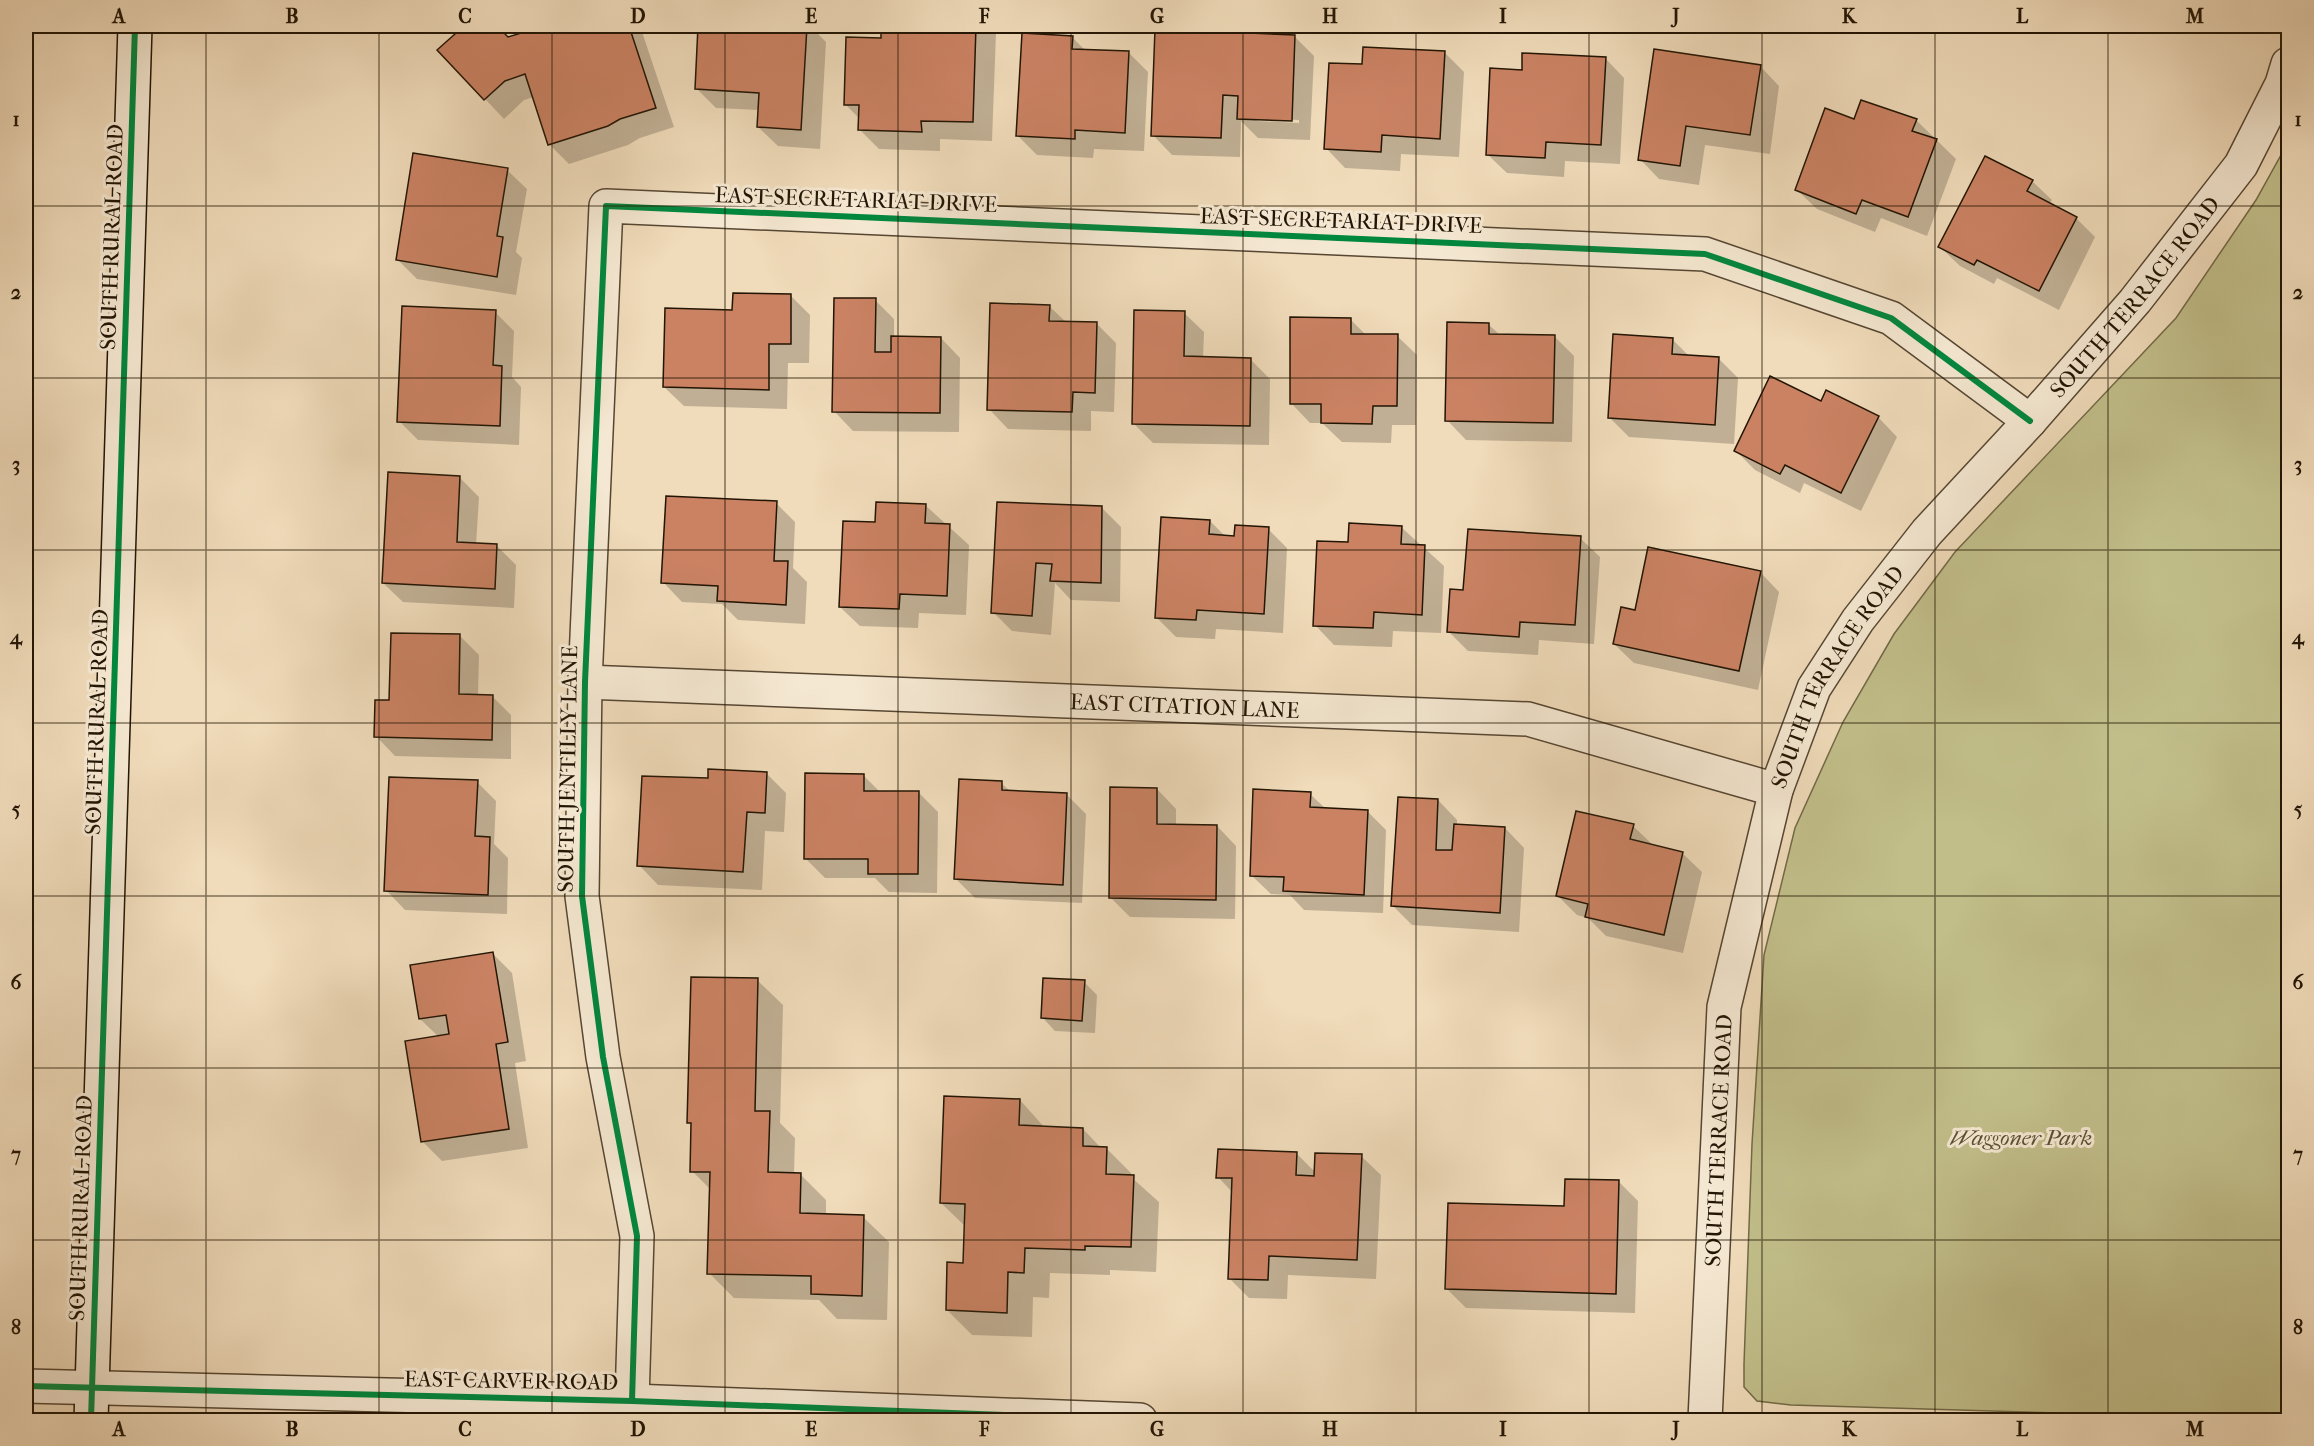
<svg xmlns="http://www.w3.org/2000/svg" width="2314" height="1446" font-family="'IM FELL French Canon',serif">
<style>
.green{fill:#c1be8a;stroke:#726a47;stroke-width:1.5}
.shadow{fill:#0003;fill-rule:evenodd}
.building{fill:#ca8263;stroke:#221504;stroke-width:1.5}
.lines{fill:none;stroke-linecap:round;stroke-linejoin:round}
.minor-casing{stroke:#564632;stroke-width:36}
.tertiary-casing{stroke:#564632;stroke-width:36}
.secondary-casing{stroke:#221504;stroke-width:36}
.minor{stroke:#f5e8d2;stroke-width:33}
.tertiary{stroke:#f5e8d2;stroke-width:33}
.secondary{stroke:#f5e8d2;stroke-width:33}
.cycleway-casing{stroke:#f5e8d2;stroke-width:10}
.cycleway{stroke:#00873e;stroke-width:6}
.grid{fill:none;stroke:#221504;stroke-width:1.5;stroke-opacity:0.55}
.labels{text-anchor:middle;stroke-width:6;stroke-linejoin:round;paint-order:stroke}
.street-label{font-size:22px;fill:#221504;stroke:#f5e8d2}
.park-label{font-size:22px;font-style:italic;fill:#5a5033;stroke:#f5e8d2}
.neatline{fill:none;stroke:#221504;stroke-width:2}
.grid-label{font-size:20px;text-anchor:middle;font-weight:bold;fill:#221504}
</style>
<rect width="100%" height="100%" fill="#f0dbba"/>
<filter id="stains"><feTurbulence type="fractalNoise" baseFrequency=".00333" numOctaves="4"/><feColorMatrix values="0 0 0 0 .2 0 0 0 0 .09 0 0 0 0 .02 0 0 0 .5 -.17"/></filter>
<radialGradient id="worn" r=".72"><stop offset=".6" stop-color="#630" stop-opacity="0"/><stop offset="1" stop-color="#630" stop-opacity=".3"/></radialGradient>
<polygon class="green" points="2286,146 2288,147 2288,1420 1791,1405 1757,1401 1744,1387 1744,1364 1752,1144 1764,955 1795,828 1843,722 1894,634 1955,552 2176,318 2256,200"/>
<g class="shadow">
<polygon points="466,26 497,26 509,39 549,26 640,26 674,127 640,138 628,145 569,164 550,145 534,97 524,100 504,119 439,50"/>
<polygon points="700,26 810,26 826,42 820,149 778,146 758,127 759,110 716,108 696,88"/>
<polygon points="883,26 988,26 996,33 992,141 940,139 940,151 879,149 860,130 860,119 845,104 883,39"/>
<path d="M1294 36 1314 56 1310 140 1258 138 1241 121 1240 157 1172 155 1153 135ZM1257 118 1299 120V123L1257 121Z"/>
<polygon points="1072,37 1086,51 1129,53 1148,72 1144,151 1094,149 1093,158 1037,155 1018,136"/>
<polygon points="1444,52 1464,72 1459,157 1401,154 1400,171 1345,168 1326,148 1363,66"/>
<polygon points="1605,58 1624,78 1620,164 1565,161 1564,177 1507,173 1487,154 1523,72"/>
<polygon points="1760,66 1779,86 1770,154 1705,145 1699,185 1659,179 1640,159"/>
<polygon points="1916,120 1956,159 1927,236 1881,218 1875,232 1817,209 1797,190 1855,121"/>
<polygon points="507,170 527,189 516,252 522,258 516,295 417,279 397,259"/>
<polygon points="2032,181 2052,200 2049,205 2076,218 2095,237 2059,310 1997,278 1994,284 1960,266 1940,247"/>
<polygon points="791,296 810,315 809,363 788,363 787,409 684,406 664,387 734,311"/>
<polygon points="875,300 894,319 894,337 941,338 960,358 959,432 853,431 834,411"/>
<polygon points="1049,306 1067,323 1097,324 1116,343 1114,412 1091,411 1091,431 1008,429 989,409"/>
<polygon points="495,312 514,331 512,377 521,387 519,445 418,440 399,421"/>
<polygon points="1184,313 1204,332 1203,358 1250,359 1270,379 1269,445 1153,443 1134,424"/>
<polygon points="1351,320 1366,335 1397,336 1417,355 1416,425 1392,425 1391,443 1342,442 1322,423 1310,423 1291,403"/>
<polygon points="1489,325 1500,335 1554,336 1574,356 1572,442 1466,440 1447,420"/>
<polygon points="1672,339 1690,357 1719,359 1738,378 1734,444 1629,437 1609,417"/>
<polygon points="1822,403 1878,417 1897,437 1861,511 1804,483 1800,493 1755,470 1736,451"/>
<polygon points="459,477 479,497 476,545 497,546 516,565 514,608 403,602 383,583"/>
<polygon points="776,503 795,522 793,568 807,582 805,624 738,620 722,604 682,602 663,582"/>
<polygon points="999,503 1101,507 1121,527 1120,602 1071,600 1055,583 1051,635 1012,631 993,612"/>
<polygon points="925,505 969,545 966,615 919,613 918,628 860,626 840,607 876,524"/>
<polygon points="1210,521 1226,537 1236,538 1268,529 1287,548 1283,633 1216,629 1215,639 1176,637 1157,618"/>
<polygon points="1401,527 1444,566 1441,633 1393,631 1392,647 1334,645 1315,625 1350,544"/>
<polygon points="1580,538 1600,557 1594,644 1539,640 1538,655 1468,651 1449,632 1465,591"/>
<polygon points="1760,572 1779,592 1758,690 1634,663 1614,644 1636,611"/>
<polygon points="459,635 479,655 478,696 492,696 511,715 511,759 395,756 376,736 391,702"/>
<polygon points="766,773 786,793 784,832 765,831 762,890 658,885 639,865 709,780"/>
<polygon points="863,775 880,792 919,793 938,812 937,893 889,892 875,878 825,878 805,858"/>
<polygon points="477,782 496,801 494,844 508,858 507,914 405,910 386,890"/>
<polygon points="1001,783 1011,792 1067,795 1086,814 1082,903 975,898 955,878"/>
<polygon points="1157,789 1176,809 1176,826 1217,826 1236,846 1235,919 1130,917 1110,897"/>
<polygon points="1310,794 1326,809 1367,811 1386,830 1383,913 1304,910 1290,895 1271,894 1251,875"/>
<polygon points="1438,800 1457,820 1457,825 1505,828 1524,848 1519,932 1412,925 1393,906"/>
<polygon points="1633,826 1653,845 1682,853 1702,872 1683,953 1606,936 1588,918 1577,915 1558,896"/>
<polygon points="493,954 512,973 526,1061 515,1063 528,1148 442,1161 423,1142 439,1037 420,1019"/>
<polygon points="757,980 783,1005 780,1123 795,1138 794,1174 801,1175 826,1200 826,1216 863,1217 889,1242 887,1320 837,1319 819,1300 734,1298 709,1273 711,1190 692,1171 693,1126 689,1122"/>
<polygon points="1084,982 1097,995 1095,1033 1055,1031 1042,1017"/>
<polygon points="1020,1100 1045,1128 1083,1129 1101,1148 1106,1148 1131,1173 1131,1177 1159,1202 1156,1272 1110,1270 1110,1275 1050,1273 1049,1298 1033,1297 1032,1337 972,1335 947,1310 964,1264 966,1227 941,1203"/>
<polygon points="1296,1153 1316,1173 1361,1156 1381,1175 1376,1279 1288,1275 1287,1299 1249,1298 1229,1278 1233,1193 1218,1177"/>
<polygon points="1618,1181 1638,1201 1635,1313 1466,1308 1447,1289 1565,1208"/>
</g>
<g class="building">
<polygon points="464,26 497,26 508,37 544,26 629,26 656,108 620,119 608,126 548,145 525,74 505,81 484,100 437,50"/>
<polygon points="698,26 807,26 801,130 757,127 759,93 695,89"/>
<polygon points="881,26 976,26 973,122 921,121 922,132 858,130 859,105 844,105 846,37 881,38"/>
<polygon points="1155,29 1295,35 1292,121 1237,119 1238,96 1223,95 1221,138 1151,136"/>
<polygon points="1022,33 1073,36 1072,49 1129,51 1125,133 1075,130 1075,139 1016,136"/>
<polygon points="1363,47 1445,51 1440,139 1382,135 1381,152 1324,149 1329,63 1362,64"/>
<polygon points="1654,49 1761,65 1750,135 1686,126 1680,166 1638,160"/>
<polygon points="1522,53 1606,57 1601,145 1546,142 1545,158 1486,155 1490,68 1522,70"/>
<polygon points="1861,100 1917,119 1912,131 1937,139 1908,217 1862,200 1856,214 1795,190 1825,108 1854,119"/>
<polygon points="413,153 508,168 497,236 503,237 497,277 396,260"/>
<polygon points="1985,156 2033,180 2027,191 2077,217 2039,291 1977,260 1974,265 1938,247"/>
<polygon points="733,293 791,294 791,344 769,344 769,390 663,387 665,308 732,310"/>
<polygon points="834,298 876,298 875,352 891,352 891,336 941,337 940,413 832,412"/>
<polygon points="990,303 1050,305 1049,321 1097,322 1095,393 1073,392 1072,412 987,410"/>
<polygon points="402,306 496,310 493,365 502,366 500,426 397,422"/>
<polygon points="1134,310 1185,311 1184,356 1251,358 1250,426 1132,424"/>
<polygon points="1290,317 1351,318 1351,334 1398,334 1397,406 1373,406 1372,424 1321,423 1321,404 1290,404"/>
<polygon points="1447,322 1489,323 1489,334 1555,335 1553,423 1445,421"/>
<polygon points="1613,334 1673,338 1672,354 1719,357 1715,425 1608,418"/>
<polygon points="1770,376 1821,401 1826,390 1879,416 1841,493 1785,465 1780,474 1734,451"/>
<polygon points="388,472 460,476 457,542 497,544 495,589 382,583"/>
<polygon points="666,496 777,501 774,561 788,561 786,605 717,601 718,586 661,583"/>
<polygon points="876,502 926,504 925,523 950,524 947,596 900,594 899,609 839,607 843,521 875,522"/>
<polygon points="997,502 1102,506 1101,583 1050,581 1052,564 1036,563 1032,616 991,613"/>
<polygon points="1161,517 1210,520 1209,534 1234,536 1235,525 1269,527 1264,614 1197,610 1196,620 1155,618"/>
<polygon points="1349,523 1402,526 1401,544 1425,545 1422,615 1374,612 1373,628 1313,626 1317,541 1348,542"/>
<polygon points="1468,529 1581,536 1575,625 1520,622 1519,637 1447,632 1450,589 1463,590"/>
<polygon points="1648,547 1761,571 1739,671 1613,644 1621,607 1635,610"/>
<polygon points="391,633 460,634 459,694 493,695 492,740 374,737 375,700 389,700"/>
<polygon points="708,769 767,772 765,813 747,812 743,872 637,866 642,776 708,778"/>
<polygon points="805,773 864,774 864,791 919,791 918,874 868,874 868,859 804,859"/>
<polygon points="389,777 478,780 475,836 490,837 488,895 384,891"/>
<polygon points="959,779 1002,781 1002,790 1067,793 1063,885 954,879"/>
<polygon points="1110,787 1157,788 1157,824 1217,825 1216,900 1109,898"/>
<polygon points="1253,789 1311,792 1310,807 1368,810 1364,895 1283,891 1284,877 1250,876"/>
<polygon points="1398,797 1438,799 1436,850 1452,850 1454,824 1505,827 1500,913 1391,906"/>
<polygon points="1576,811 1634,824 1630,839 1683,852 1664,935 1585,917 1588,904 1556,896"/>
<polygon points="493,952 508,1042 496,1044 509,1129 421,1142 405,1041 449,1034 446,1015 419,1019 410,965"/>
<polygon points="691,977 758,978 755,1111 770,1111 768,1172 801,1173 800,1213 864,1215 862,1296 811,1294 811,1276 707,1274 710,1172 690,1172 691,1123 687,1123"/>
<polygon points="1043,978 1085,980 1082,1021 1041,1018"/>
<polygon points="944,1096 1020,1099 1019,1125 1083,1128 1083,1146 1107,1147 1106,1174 1134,1175 1131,1247 1085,1246 1085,1250 1025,1248 1024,1273 1008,1272 1007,1313 946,1310 947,1262 963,1263 965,1204 940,1203"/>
<polygon points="1218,1149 1297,1152 1296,1175 1314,1176 1315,1153 1362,1154 1357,1260 1269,1256 1268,1280 1228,1279 1232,1178 1216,1178"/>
<polygon points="1565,1179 1619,1180 1616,1294 1445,1289 1448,1203 1564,1206"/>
</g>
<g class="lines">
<g class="minor-casing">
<g id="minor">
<path id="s1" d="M585 682 1528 719 1776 790"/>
<polyline points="632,1401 637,1236 603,1057 582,896 585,682 606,206 1705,254 1891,318 2030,421"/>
<path id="s2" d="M1705 1420 1724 1007 1776 790 1814 688 1858 620 1927 532 2030 421 2135 301 2241 165 2282 84 2288 64"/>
</g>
</g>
<g class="tertiary-casing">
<polyline id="tertiary" points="26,1386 632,1401 1140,1420"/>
</g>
<g class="secondary-casing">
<polyline id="secondary" points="91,1420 135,26"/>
</g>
<use href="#minor" class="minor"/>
<use href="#tertiary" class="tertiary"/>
<use href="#secondary" class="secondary"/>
<g class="cycleway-casing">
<g id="cycleway">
<polyline points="26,1386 632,1401 1140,1420"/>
<polyline points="632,1401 637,1236 603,1057 582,896 585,682 606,206 1705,254 1891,318 2030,421"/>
<polyline points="91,1420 135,26"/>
</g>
</g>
<use href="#cycleway" class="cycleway"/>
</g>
<path class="grid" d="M206 26V1420M379 26V1420M552 26V1420M725 26V1420M898 26V1420M1071 26V1420M1243 26V1420M1416 26V1420M1589 26V1420M1762 26V1420M1935 26V1420M2108 26V1420M26 206H2288M26 378H2288M26 550H2288M26 723H2288M26 896H2288M26 1068H2288M26 1240H2288"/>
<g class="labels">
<g class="street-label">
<text transform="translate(856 199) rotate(2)" y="8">EAST SECRETARIAT DRIVE</text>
<text transform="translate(1341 220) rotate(2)" y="8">EAST SECRETARIAT DRIVE</text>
<text transform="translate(111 237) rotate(-88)" y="8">SOUTH RURAL ROAD</text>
<text dy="8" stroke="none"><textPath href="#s2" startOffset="1252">SOUTH TERRACE ROAD</textPath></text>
<text dy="8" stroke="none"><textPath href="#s2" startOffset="766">SOUTH TERRACE ROAD</textPath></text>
<text dy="8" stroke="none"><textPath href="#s1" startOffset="600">EAST CITATION LANE</textPath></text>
<text transform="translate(96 722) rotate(-88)" y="8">SOUTH RURAL ROAD</text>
<text transform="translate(567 769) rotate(-89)" y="8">SOUTH JENTILLY LANE</text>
<text dy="8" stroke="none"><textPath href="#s2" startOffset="280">SOUTH TERRACE ROAD</textPath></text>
<text transform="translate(80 1208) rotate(-88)" y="8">SOUTH RURAL ROAD</text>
<text transform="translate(511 1380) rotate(1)" y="8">EAST CARVER ROAD</text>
</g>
<g class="park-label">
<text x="2021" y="1145">Waggoner Park</text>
</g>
</g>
<rect width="2314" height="1446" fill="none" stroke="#f0dbba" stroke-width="66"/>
<rect x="33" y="33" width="2248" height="1380" class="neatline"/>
<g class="grid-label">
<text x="119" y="23">A</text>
<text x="292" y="23">B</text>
<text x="465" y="23">C</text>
<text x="638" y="23">D</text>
<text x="811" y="23">E</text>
<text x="984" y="23">F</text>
<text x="1157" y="23">G</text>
<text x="1330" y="23">H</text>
<text x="1503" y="23">I</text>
<text x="1676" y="23">J</text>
<text x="1849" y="23">K</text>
<text x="2022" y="23">L</text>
<text x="2195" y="23">M</text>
<text x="16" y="126">1</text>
<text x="2298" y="126">1</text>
<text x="16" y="299">2</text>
<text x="2298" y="299">2</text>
<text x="16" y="471">3</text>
<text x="2298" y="471">3</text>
<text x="16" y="644">4</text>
<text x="2298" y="644">4</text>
<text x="16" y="816">5</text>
<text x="2298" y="816">5</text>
<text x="16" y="989">6</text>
<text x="2298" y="989">6</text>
<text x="16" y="1161">7</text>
<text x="2298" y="1161">7</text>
<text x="16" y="1334">8</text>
<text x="2298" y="1334">8</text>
<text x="119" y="1436">A</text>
<text x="292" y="1436">B</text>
<text x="465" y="1436">C</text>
<text x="638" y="1436">D</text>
<text x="811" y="1436">E</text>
<text x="984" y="1436">F</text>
<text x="1157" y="1436">G</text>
<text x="1330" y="1436">H</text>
<text x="1503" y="1436">I</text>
<text x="1676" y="1436">J</text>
<text x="1849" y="1436">K</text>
<text x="2022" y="1436">L</text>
<text x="2195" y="1436">M</text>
</g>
<rect width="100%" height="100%" filter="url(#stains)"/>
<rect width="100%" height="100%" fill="url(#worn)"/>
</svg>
